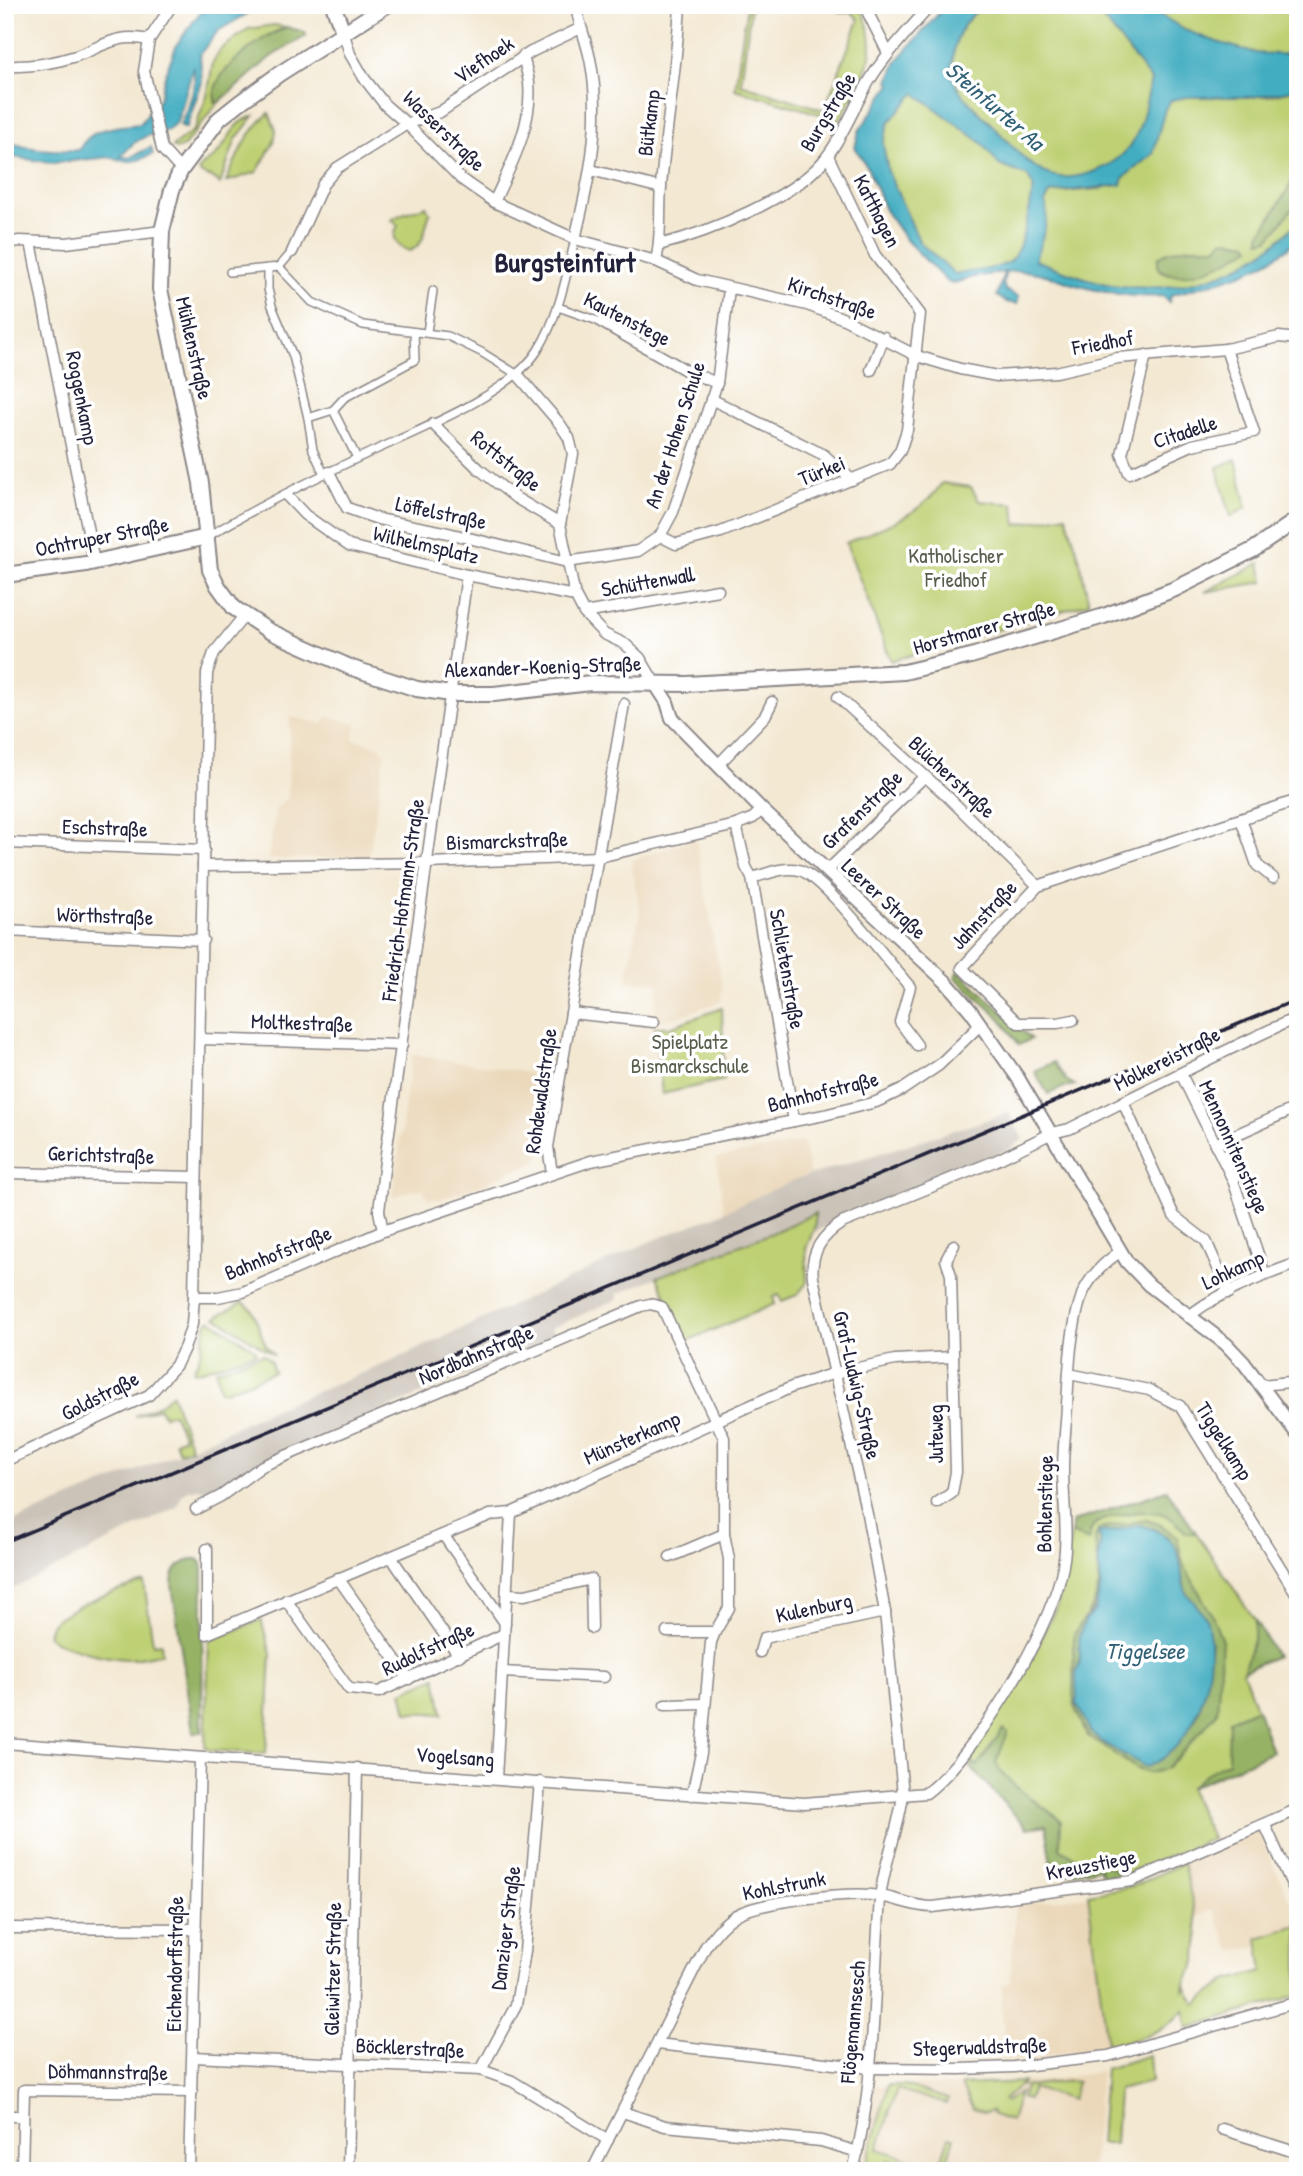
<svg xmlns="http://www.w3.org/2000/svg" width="1303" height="2176" font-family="'Patrick Hand',sans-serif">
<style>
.built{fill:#ebd8ba}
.industrial{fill:#cbc3b8}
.green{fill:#bed073;stroke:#707957;stroke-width:2}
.forest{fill:#96b265;stroke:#5c6a50;stroke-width:2;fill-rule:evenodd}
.water{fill:#42adc1;stroke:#32687e;stroke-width:2;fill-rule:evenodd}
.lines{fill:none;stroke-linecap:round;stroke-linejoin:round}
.pedestrian-casing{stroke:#8a8586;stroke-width:10}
.minor-casing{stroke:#8a8586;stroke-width:13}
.tertiary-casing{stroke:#8a8586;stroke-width:16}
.secondary-casing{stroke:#8a8586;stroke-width:18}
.pedestrian{stroke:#fff;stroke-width:7}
.minor{stroke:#fff;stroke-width:10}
.tertiary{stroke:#fff;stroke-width:12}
.secondary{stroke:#fff;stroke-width:14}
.rail{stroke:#22223b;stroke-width:3.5}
.labels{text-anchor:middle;stroke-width:7;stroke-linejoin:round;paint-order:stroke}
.street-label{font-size:21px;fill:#22223b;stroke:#fff}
.park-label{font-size:21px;fill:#595f4f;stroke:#fff}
.water-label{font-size:23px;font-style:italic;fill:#306177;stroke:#fff}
.district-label{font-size:28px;font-weight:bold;fill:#22223b;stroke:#fff}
</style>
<rect width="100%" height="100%" fill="#fff"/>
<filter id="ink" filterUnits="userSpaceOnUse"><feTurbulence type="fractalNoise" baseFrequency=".0143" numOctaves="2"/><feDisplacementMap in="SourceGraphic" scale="14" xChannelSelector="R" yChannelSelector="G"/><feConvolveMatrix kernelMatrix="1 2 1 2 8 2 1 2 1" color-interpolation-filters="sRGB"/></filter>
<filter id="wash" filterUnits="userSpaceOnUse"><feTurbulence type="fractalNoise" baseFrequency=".00686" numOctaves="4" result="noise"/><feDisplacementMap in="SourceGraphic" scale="28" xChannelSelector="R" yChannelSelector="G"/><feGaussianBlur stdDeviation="1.57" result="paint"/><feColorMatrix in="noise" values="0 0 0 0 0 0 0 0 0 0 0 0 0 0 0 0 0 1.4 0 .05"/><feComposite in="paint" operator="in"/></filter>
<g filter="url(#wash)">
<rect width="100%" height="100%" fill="#f3e8d2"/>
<g class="built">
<polygon points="326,716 357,724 353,739 381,747 381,751 385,752 369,857 268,859 276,808 288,798 290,717 324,724"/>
<polygon points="696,838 722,986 721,1002 670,1019 654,1020 658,982 626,982 640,912 631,860"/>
<polygon points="412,1054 553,1077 538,1162 491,1179 489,1182 437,1200 436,1197 429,1200 423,1188 392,1197"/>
<polygon points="803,1142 810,1174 724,1212 716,1158"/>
<polygon points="1258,1832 1298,1918 1298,1925 1259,1938 1260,1946 1231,1951 1213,1910 1196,1917 1183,1863"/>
<polygon points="1087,1896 1107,2046 1052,2055 1008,2059 1002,2017 1002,1985 1010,1983 1016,1905"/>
<polygon points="1101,2071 1092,2171 861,2171 875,2085 985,2085 1051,2080"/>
</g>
<polygon class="industrial" points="1009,1113 1023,1139 1010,1149 842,1217 814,1233 815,1214 772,1233 695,1264 690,1263 617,1294 618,1299 551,1328 555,1338 259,1462 222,1490 213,1492 198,1488 188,1490 182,1495 177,1507 5,1593 5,1525 191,1448 273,1409 390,1362 651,1241 715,1216 791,1181"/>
<g class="green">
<path d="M747 5H751L741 84 824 110 859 20 852 12 841 13 831 5H859C886 53 862 77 840 120L735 89Z"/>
<path d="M985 5H1078L1101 17 1111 28 1151 80C1148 100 1144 123 1133 141 1116 171 1072 189 1041 171 1020 159 1004 137 987 120 975 107 954 91 952 74 948 46 963 20 985 5Z"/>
<path d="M1145 5H1298V55C1284 54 1268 56 1254 53 1215 45 1177 29 1145 5Z"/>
<polygon points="274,25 286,27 268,35 244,53 224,72 219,80 215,102 217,104 184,146 176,149 172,147 194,130 207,96 213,62 220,50 248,29"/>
<path d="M1298 89V222C1250 273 1181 297 1111 285 1085 280 1059 269 1034 260L1043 235 1045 202 1050 193 1101 189 1123 178 1152 154 1165 109 1171 100 1186 97 1268 96Z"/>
<path d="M915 92 982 143 999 165 1028 176 1034 187C1030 204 1023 251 1010 261 996 271 973 270 956 275L920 243 888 172 883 144 889 122Z"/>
<path d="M269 113 276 130 274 142 257 172 226 182C237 156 247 132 269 113Z"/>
<path d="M254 116 236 139 220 184C215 176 205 178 198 171 203 163 208 162 215 156 229 142 232 122 254 116Z"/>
<path d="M426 206 430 214C423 229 427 243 410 251 397 247 390 238 398 226L392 220C401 212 415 211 426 206Z"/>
<polygon points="1236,459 1247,507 1231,517 1217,468"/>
<path d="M942 483 971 487 979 501 1014 504 1016 525 1066 515 1079 557 1089 603 891 661 846 543C881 527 921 516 942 483Z"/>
<polygon points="1260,563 1264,582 1205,592"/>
<polygon points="722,1008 724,1080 662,1094 655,1027 670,1027"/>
<polygon points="815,1213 815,1226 806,1249 807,1283 797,1295 782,1301 779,1295 773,1297 775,1304 687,1341 657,1277 772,1233"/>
<polygon points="243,1302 252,1309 266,1346 274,1355 216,1317"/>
<polygon points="211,1320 255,1349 256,1353 196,1372 193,1371 199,1358 207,1322"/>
<polygon points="263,1354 270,1360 274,1372 223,1392 220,1390 216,1370"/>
<polygon points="172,1394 191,1448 179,1452 175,1441 184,1437 173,1413 164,1416 160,1408 135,1416 159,1405"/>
<polygon points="1167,1490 1255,1620 1276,1656 1243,1671 1272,1752 1189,1788 1212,1839 1130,1872 1102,1877 1100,1868 1054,1876 1046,1825 1027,1828 966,1762 1026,1668 1056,1608 1062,1591 1073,1522"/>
<path d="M144 1582 153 1644 161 1643 162 1653C151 1656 140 1659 128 1659 110 1659 61 1648 48 1636 49 1632 49 1628 51 1625 62 1608 124 1589 144 1582Z"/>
<polygon points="261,1620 271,1653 266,1754 209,1750 205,1746 209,1641"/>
<polygon points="436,1677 443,1714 407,1712 402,1692"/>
<path d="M1183 1863C1190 1892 1201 1927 1197 1957 1195 1971 1183 1979 1184 1993L1185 1985 1196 2004 1226 1981 1263 1971 1258 1938 1298 1925V1995L1188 2028 1184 2010C1164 2033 1137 2040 1107 2046L1088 1894 1133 1886Z"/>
<polygon points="1149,2055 1151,2082 1118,2090 1115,2144 1100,2144 1105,2069"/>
<polygon points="1071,2081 1077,2082 1072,2100 1032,2088 1028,2100 1022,2098 1025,2086"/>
<polygon points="1023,2082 1022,2086 1020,2085 1003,2100 1005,2102 1020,2092 1011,2121 993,2115 991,2111 986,2113 973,2109 962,2088 962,2085"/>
<polygon points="888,2085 905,2085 948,2099 946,2104 897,2089 878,2149 939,2168 949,2136 954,2137 944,2171 902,2171 904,2165 888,2160 885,2171 865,2171"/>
</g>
<g class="forest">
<path d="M286 27 305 32 306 36 272 56 217 104C203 80 248 49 266 37 272 33 280 32 286 27Z"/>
<polygon points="1298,179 1298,201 1269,239 1260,241 1260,235 1293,181"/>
<path d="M1224 239 1248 243 1251 247C1231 260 1180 288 1158 268V258C1174 245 1197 247 1216 247Z"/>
<polygon points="959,971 1031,1039 1019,1045 1001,1019 955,977"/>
<polygon points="1054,1062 1066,1080 1075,1085 1065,1087 1048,1094 1034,1071"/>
<path d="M1167 1490 1196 1533H1186C1180 1526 1174 1519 1165 1515 1151 1508 1108 1515 1095 1524 1090 1528 1090 1534 1090 1540L1088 1541 1071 1533 1073 1522Z"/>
<path d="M1146 1520 1161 1525 1177 1537 1183 1564 1212 1615 1222 1640 1217 1713 1183 1752 1167 1768 1159 1771 1150 1773 1139 1770 1088 1736 1076 1711 1073 1696 1074 1634 1094 1604 1099 1585 1095 1538 1099 1529ZM1125 1528H1152L1168 1537 1179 1557 1181 1576 1186 1592 1205 1617 1211 1642 1207 1681 1198 1714 1186 1734 1143 1766 1130 1756 1107 1745 1090 1732 1076 1674 1089 1614C1107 1601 1098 1575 1098 1558 1098 1553 1100 1546 1102 1541L1098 1535 1104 1531 1110 1532Z"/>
<path d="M192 1559H198L202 1563 203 1570 202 1732H193L172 1585C172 1570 179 1564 192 1559Z"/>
<polygon points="1255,1620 1276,1656 1243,1671 1254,1637"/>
<polygon points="1257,1708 1272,1752 1189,1788 1207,1773 1228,1762 1229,1720"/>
<path d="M1003 1729 1008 1732 996 1763C1010 1789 1040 1802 1061 1821L1060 1848 1082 1862H1101L1122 1874 1102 1877 1100 1868 1054 1876 1046 1825 1027 1828 966 1762 968 1760 977 1766Z"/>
</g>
<g class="water">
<path d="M212 5H262L218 31 200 54 202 82 186 128 180 125C188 107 198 87 193 68L177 122 168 130 148 135 134 143 121 156 129 158 151 147 153 154C138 161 127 165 111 157L53 163 5 156V141C31 150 53 151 79 150 91 126 116 127 140 124L159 99 166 72 177 44 199 14Z"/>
<path d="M946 5H985C965 18 956 34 953 58 953 62 951 69 952 74 955 92 982 115 995 128 1029 164 1049 193 1102 168 1118 161 1132 148 1138 131 1145 114 1147 96 1151 80L1111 28 1101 17 1078 5H1145L1185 30 1217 42 1256 53 1298 55V89L1253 97H1187L1171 100 1165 109 1153 154 1123 178 1121 185 1050 193 1045 202C1051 220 1040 243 1035 260 1059 269 1085 280 1112 285 1181 296 1250 273 1298 222V239C1263 273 1217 282 1171 295L1169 302 1163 296C1134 298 1104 293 1076 285 1052 277 1032 268 1006 272L1003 282 1005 290 1019 297 1017 304 1006 302 997 296 1004 272 973 277 953 284 947 282 907 241 885 210 868 169 855 147 859 131 891 84 889 81 897 61ZM915 93 982 143 999 165 1028 176 1034 188C1030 205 1023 251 1010 261 996 271 972 270 956 275L920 243 888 172 883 144 889 122Z"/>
<path d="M1140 1525C1157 1529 1175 1538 1179 1557 1182 1568 1181 1578 1185 1589 1190 1602 1206 1611 1208 1625 1217 1673 1197 1749 1146 1767L1107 1745 1092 1734 1077 1705 1076 1674 1080 1661 1079 1636 1086 1619 1095 1610 1101 1586 1098 1558 1101 1541 1098 1532H1110Z"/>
</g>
</g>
<g filter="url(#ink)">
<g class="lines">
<g class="pedestrian-casing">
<g id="pedestrian">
<polyline points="279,267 312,302 363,325 448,336 481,352 518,375"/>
<polyline points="268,268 268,289 272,306 293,356 308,418 313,450 324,474"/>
<polyline points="230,272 279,267 292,252"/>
<polyline points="558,307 601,322"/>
<polyline points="427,332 433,291"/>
<polyline points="333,410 357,458"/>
<polyline points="308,418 333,410 344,398 415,360 414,332"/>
<path d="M207 537C255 508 307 482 358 458 408 434 509 397 538 350 559 316 566 277 575 239"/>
</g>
</g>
<g class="minor-casing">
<g id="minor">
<polyline points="172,5 149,40 144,71 162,149 181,170"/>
<polyline points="864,5 888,53"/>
<polyline points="344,34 350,54 364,78 385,105 407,124 461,179 494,202 575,239 656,261 697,280 807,305 842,318 917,356 960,369 997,376 1056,372 1118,358 1226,349 1279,337 1298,339"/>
<path d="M5 66C28 67 54 63 76 56 104 46 116 33 149 40"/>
<polyline points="591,170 661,188"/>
<path d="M494 202C511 165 533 125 529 83 528 74 525 65 523 56"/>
<path d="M575 239C589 181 602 124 591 64 588 46 581 29 577 12L578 5"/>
<polyline points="31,242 94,562"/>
<polyline points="5,243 20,241 66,243 162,231"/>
<path d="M659 245C707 233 800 196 828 155 846 131 856 101 873 75 889 50 911 28 931 5"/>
<polyline points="292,252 323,184 337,168 407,124 440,112 531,52 581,28"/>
<path d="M656 261C662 236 659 212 661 186 666 126 677 66 680 5"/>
<polyline points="601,322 689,372 717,383"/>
<polyline points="1146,355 1122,454 1129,473 1192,445 1254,432 1226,349"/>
<polyline points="871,370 884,337"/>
<polyline points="518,375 560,424 569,438 573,454 560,524 575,596 584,613 604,634 625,644 640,658 656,685"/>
<polyline points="711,399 824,455 852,480"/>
<polyline points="433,424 479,469 516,498 560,524"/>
<polyline points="329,472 347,508 378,519 444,532 567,562 638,551 660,536 673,512 717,383 729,289"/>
<polyline points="286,495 305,515 349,546 467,575 575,596"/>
<polyline points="660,536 676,544 721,532 890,464 900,451 907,430 920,314 875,255 828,156"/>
<polyline points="584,613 718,590"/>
<polyline points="838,697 947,796 1038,886"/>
<polyline points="718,765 765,716 772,702"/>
<polyline points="1241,819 1257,865 1273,878"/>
<polyline points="736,825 746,867 752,878 794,1121"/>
<polyline points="5,843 204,850"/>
<polyline points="203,866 427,863 599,857 736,825 753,818 762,810"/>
<polyline points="827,871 924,777"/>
<path d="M752 878C766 874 785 866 799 870 824 876 890 964 910 987L900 1022 917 1045"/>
<polyline points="5,931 203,940"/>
<polyline points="571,1013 654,1022"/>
<polyline points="1073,1020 1058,1023 1018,1023 962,968 1038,886 1298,800"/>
<polyline points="201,1039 402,1045"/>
<polyline points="1181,1074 1233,1180 1265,1275"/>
<polyline points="1123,1102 1174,1216 1206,1241 1229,1293"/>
<polyline points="1215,1144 1298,1107"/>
<polyline points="5,1173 196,1177"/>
<polyline points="552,1173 548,1147 624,704"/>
<polyline points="383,1231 379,1211 385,1161 467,575"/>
<polyline points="194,1297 218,1297 243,1292 383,1231 591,1161 824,1115 876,1102 902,1090 939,1065 980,1025"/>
<path d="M1188 1317C1215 1294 1264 1275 1298 1263"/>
<polyline points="1069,1374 1149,1390 1180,1406 1298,1596"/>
<polyline points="1262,1385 1298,1381"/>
<polyline points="5,1461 149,1395 176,1365 185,1346 192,1324 194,1297 207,673 214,653 244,616"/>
<polyline points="937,1503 952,1493 956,1472 951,1275 946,1260 954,1245"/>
<polyline points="196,1509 221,1496 262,1466 641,1306 650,1304 662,1307 724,1438 724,1534 729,1559 729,1608 715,1632 711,1642 701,1753 692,1795"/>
<polyline points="444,1536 505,1623"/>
<polyline points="207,1549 207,1634 490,1515 511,1513 792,1387 835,1373 895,1360 953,1357"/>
<polyline points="391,1557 459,1656"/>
<polyline points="670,1557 724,1534"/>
<polyline points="338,1578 409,1679"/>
<polyline points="508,1594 525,1595 591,1579 592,1628"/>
<polyline points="286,1600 349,1689 379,1692 504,1634"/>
<polyline points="667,1632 715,1632"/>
<polyline points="760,1652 764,1638 885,1612"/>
<polyline points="502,1672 604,1677"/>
<polyline points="665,1705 705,1704"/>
<path d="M5 1743 804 1803 926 1793C975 1756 1047 1635 1061 1575 1070 1540 1063 1504 1063 1469 1063 1448 1066 1427 1067 1405 1069 1370 1070 1330 1082 1295 1089 1278 1104 1262 1120 1252"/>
<polyline points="496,1779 511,1513"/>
<polyline points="1265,1825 1298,1898"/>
<polyline points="5,1928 196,1929"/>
<polyline points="657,2044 870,2068 960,2069 1014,2067 1108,2056 1298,2002"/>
<polyline points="193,2057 481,2070 512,2081 608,2140"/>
<polyline points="481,2070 516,2005 525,1951 540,1782"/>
<polyline points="623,2112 665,2126 821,2141 858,2152"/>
<polyline points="5,2116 22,2116"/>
<polyline points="1222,2129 1298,2153"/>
<polyline points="22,2171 24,2090 192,2092"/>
<polyline points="189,2171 200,1759"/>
<polyline points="348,2171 357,1768"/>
<path d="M592 2171 706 1946C715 1934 723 1923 736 1915 761 1901 851 1891 880 1896 898 1899 914 1907 933 1907L1132 1881 1298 1809"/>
<path d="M853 2171C876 2082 873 1989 880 1899 883 1865 899 1830 903 1794L885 1612 867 1514 813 1278C810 1253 821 1236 842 1223L995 1161 1052 1133 1069 1129C1145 1091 1221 1052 1298 1017"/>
</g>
</g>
<g class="tertiary-casing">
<polyline id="tertiary" points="656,685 667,702 672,718 762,810 946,982 971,1011 1018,1078 1127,1262 1149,1285 1226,1344 1244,1363 1298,1435"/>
</g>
<g class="secondary-casing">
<g id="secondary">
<polyline points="333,5 344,34"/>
<polyline points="387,5 279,74 239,103 219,119 181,170 172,190 162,231 160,289 201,483 210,570 218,586 234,608 269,631 352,668 417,689 451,694 494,694 591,683 687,684 904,672 971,656 1104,616 1175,589 1253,550 1298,519"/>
<polyline points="5,575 86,564 207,537"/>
</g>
</g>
<use href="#pedestrian" class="pedestrian"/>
<use href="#minor" class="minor"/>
<use href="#tertiary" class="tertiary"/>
<use href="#secondary" class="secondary"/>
<polyline class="rail" points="5,1542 1298,999"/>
</g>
</g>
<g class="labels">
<g class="street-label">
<text transform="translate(484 60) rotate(-34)" y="7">Viefhoek</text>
<text transform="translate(828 112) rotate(-59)" y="7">Burgstraße</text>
<text transform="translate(649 123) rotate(-83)" y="7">Bütkamp</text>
<text transform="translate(444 131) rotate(44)" y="7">Wasserstraße</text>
<text transform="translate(877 211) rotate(63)" y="7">Katthagen</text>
<text transform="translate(832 298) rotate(19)" y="7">Kirchstraße</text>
<text transform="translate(627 319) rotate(27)" y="7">Kautenstege</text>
<text transform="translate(1103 343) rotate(-10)" y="7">Friedhof</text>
<text transform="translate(194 348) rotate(77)" y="7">Mühlenstraße</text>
<text transform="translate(82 398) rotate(79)" y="7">Roggenkamp</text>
<text transform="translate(1185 432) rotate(-18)" y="7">Citadelle</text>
<text transform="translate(675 435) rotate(-72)" y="7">An der Hohen Schule</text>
<text transform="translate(506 461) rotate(39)" y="7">Rottstraße</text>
<text transform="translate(822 471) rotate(-22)" y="7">Türkei</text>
<text transform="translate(441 513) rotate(12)" y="7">Löffelstraße</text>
<text transform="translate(102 537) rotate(-11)" y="7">Ochtruper Straße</text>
<text transform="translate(426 545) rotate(13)" y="7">Wilhelmsplatz</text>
<text transform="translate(648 582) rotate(-10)" y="7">Schüttenwall</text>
<text transform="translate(984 628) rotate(-16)" y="7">Horstmarer Straße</text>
<text transform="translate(543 667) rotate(-2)" y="7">Alexander-Koenig-Straße</text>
<text transform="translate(952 777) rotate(43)" y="7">Blücherstraße</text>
<text transform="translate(862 810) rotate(-44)" y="7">Grafenstraße</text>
<text transform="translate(105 828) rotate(2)" y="7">Eschstraße</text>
<text transform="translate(507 841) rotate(-2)" y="7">Bismarckstraße</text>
<text transform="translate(884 899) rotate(43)" y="7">Leerer Straße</text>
<text transform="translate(403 900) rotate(-82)" y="7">Friedrich-Hofmann-Straße</text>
<text transform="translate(984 915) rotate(-47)" y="7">Jahnstraße</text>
<text transform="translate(105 916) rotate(2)" y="7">Wörthstraße</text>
<text transform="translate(787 969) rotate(80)" y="7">Schlietenstraße</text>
<text transform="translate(302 1023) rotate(2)" y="7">Moltkestraße</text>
<text transform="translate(1167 1059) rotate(-27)" y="7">Molkereistraße</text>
<text transform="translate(541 1091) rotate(-82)" y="7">Rohdewaldstraße</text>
<text transform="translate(823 1092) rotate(-14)" y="7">Bahnhofstraße</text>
<text transform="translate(1234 1147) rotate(66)" y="7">Mennonnitenstiege</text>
<text transform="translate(101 1155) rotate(2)" y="7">Gerichtstraße</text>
<text transform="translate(278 1253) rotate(-22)" y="7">Bahnhofstraße</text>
<text transform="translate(1233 1270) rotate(-25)" y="7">Lohkamp</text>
<text transform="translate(476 1355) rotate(-23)" y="7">Nordbahnstraße</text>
<text transform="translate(857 1385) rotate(77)" y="7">Graf-Ludwig-Straße</text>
<text transform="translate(100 1396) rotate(-27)" y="7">Goldstraße</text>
<text transform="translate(936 1434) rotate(-90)" y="7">Juteweg</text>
<text transform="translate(632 1438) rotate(-24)" y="7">Münsterkamp</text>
<text transform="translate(1224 1441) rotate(58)" y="7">Tiggelkamp</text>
<text transform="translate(1045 1504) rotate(-89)" y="7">Bohlenstiege</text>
<text transform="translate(814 1608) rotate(-12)" y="7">Kulenburg</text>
<text transform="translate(428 1649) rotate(-25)" y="7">Rudolfstraße</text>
<text transform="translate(455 1757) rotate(4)" y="7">Vogelsang</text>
<text transform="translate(1091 1865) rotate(-11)" y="7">Kreuzstiege</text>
<text transform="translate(784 1886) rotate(-11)" y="7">Kohlstrunk</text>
<text transform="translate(506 1928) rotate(-83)" y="7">Danziger Straße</text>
<text transform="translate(175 1964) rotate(-89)" y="7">Eichendorffstraße</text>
<text transform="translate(333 1969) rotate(-89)" y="7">Gleiwitzer Straße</text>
<text transform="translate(853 2022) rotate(-85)" y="7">Flögemannsesch</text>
<text transform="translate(980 2047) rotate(-2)" y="7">Stegerwaldstraße</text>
<text transform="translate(410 2048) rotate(3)" y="7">Böcklerstraße</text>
<text transform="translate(108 2072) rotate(1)" y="7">Döhmannstraße</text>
</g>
<g class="park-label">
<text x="956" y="563">Katholischer<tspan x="956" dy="24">Friedhof</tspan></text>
<text x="690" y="1049">Spielplatz<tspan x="690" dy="24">Bismarckschule</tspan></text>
</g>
<g class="water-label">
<text transform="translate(995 106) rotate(41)" y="8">Steinfurter Aa</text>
<text x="1145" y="1659">Tiggelsee</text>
</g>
<g class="district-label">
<text x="565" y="272">Burgsteinfurt</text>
</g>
</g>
<rect width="1303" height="2176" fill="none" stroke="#fff" stroke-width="28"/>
</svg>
